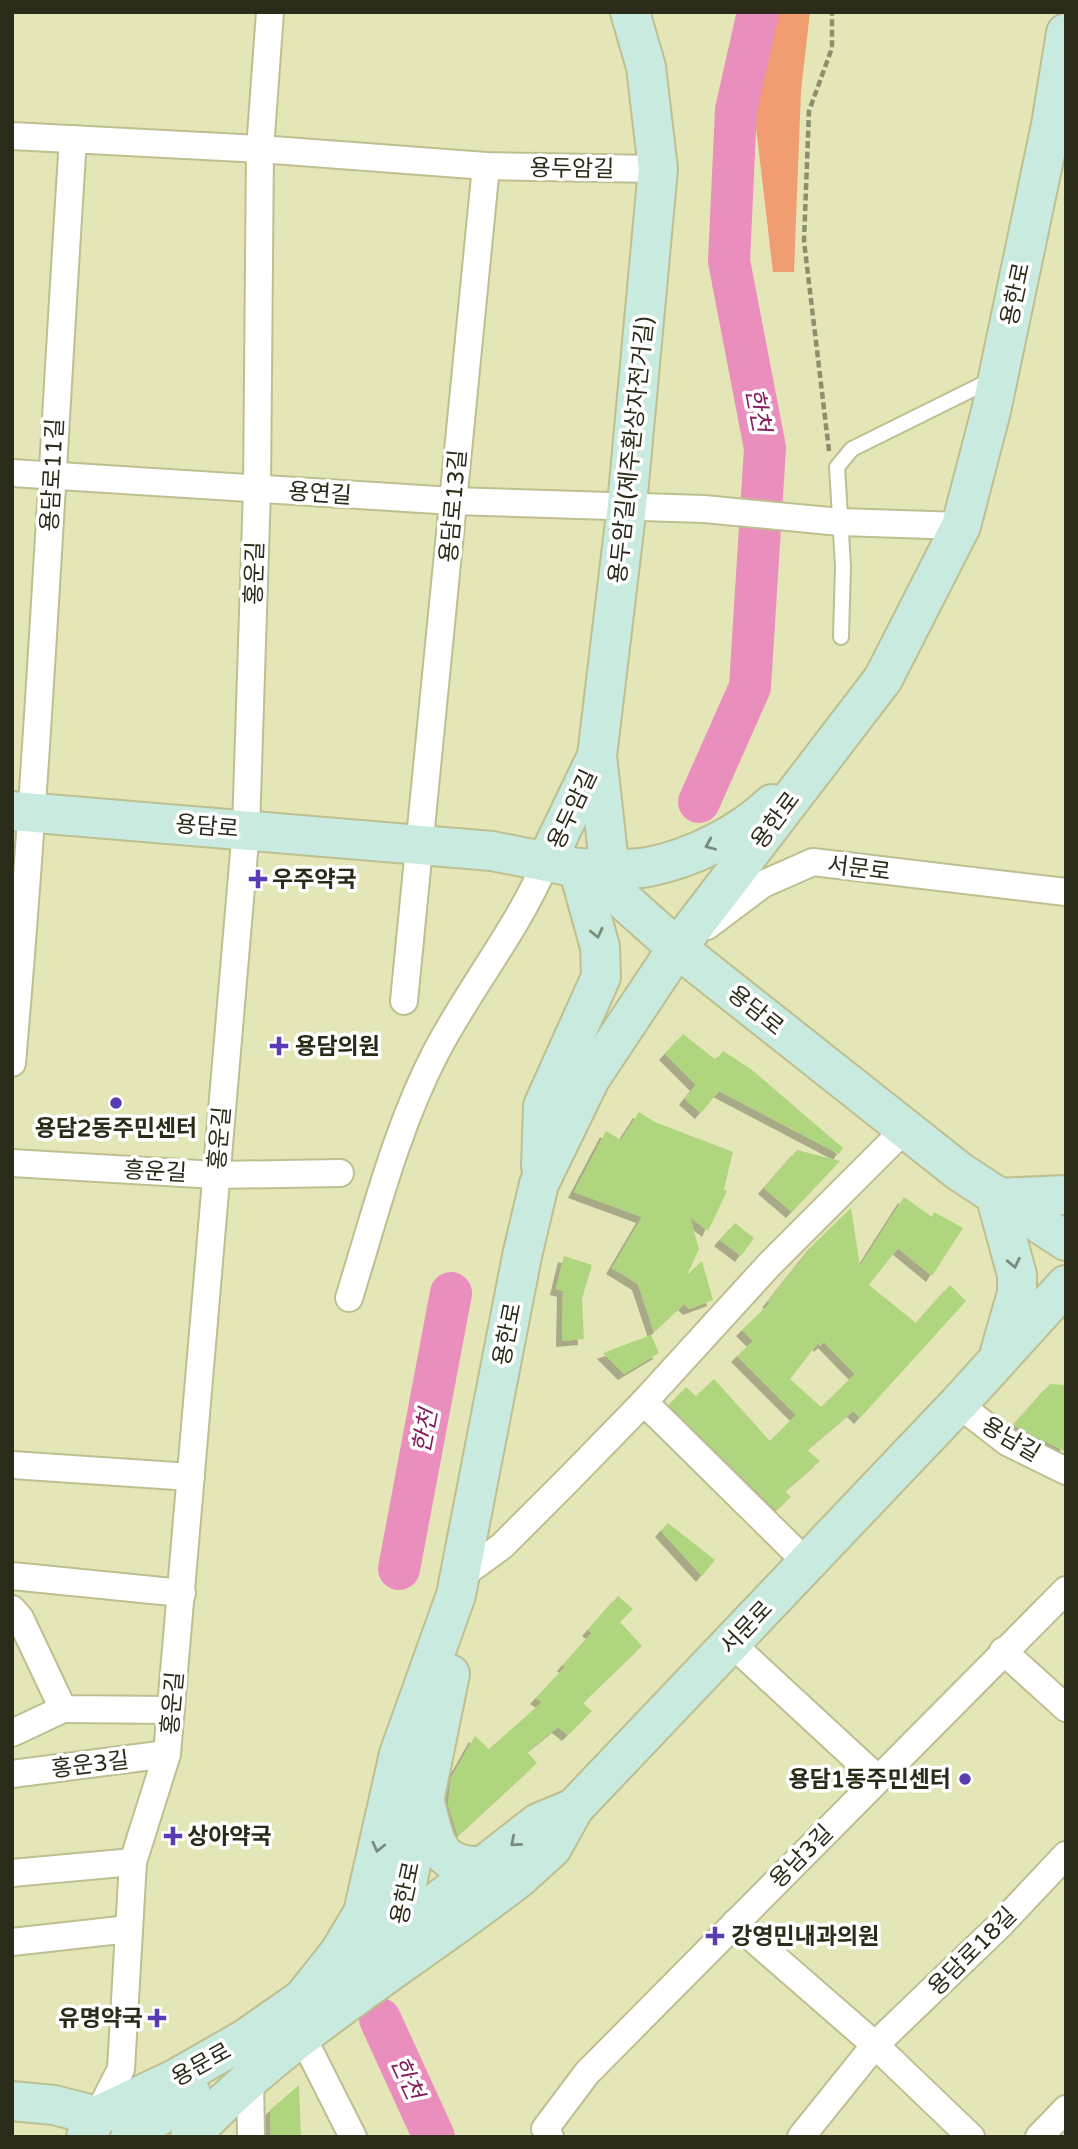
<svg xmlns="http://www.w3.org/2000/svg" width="1078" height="2149" font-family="'Varela Round','Noto Sans KR',sans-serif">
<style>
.green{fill:#ef9d71}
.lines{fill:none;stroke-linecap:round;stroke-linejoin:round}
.river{stroke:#ea8fbd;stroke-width:42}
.building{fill:#afd67e;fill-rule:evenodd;filter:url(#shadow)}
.lane-casing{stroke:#bebf91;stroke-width:18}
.street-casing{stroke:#bebf91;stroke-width:30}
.secondary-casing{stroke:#bebf91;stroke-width:42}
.path{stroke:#8e8e6d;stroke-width:4.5;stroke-dasharray:7 3.5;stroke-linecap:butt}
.lane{stroke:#fff;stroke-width:14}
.street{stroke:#fff;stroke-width:26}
.secondary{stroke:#c8eadf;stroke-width:38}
.oneway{stroke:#7a8a7c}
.poi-dot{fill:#593cb4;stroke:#fff;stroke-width:2.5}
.labels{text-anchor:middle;stroke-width:7;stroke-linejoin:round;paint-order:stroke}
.street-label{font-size:23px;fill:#2b2b19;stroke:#fff}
.poi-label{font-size:23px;font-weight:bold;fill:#2b2b19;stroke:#fff;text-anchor:start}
.water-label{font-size:24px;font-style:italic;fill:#861d5d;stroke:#fff}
</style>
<defs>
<filter id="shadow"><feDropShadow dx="-6" dy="6" stdDeviation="0" flood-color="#0004"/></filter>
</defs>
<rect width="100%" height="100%" fill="#e5e6b7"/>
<polygon class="green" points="776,12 810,12 801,91 794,272 773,272 752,93"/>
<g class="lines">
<g class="river">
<polyline points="699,802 750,687 765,448 729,261 736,110 758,12"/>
<polyline points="399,1569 451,1293"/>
<polyline points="380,2019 434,2137"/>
</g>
</g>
<g class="building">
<polygon points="683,1034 716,1060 723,1051 751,1069 843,1148 839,1154 719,1091 701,1113 685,1099 696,1085 665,1054"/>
<polygon points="639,1112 655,1122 733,1152 724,1189 727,1191 708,1231 690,1217 699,1249 687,1275 702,1261 713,1300 689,1309 684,1304 654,1332 638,1284 612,1268 642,1217 574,1192 606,1131 621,1140"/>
<polygon points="797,1150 840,1161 792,1212 764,1188"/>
<path d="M904 1197 932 1217 934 1212 963 1228 932 1276 898 1248 869 1285 916 1323 950 1285 966 1301 860 1418 853 1411 807 1450 820 1461 785 1491 791 1497 776 1510 669 1405 686 1387 696 1396 714 1379 770 1441 796 1415 737 1356 753 1341 742 1330 770 1303 768 1302 814 1244 851 1208 860 1266ZM824 1342 855 1374 821 1407 790 1379 818 1343 820 1346Z"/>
<polygon points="735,1223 754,1238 741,1256 720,1240"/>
<polygon points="564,1256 592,1265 582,1299 584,1339 562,1341 563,1291 556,1289"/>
<polygon points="651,1335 659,1353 624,1374 603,1353"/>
<polygon points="1050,1384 1066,1385 1066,1452 1013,1425"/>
<polygon points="668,1523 715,1560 702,1576 661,1531"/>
<polygon points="618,1596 633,1609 620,1622 642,1646 583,1703 592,1711 568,1735 558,1727 527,1752 537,1763 458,1836 448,1804 451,1778 475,1736 489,1749 542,1702 536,1698 565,1667 563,1665 592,1633 588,1630"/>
<polygon points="299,2085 301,2137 271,2137 270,2110"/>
</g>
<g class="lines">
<g class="lane-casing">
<polyline id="lane" points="841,637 843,566 837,467 852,449 991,380"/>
</g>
<g class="street-casing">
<g id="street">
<polyline points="12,136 260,149 486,166 658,169"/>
<polyline points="12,473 453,501 704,509 840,522 961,526"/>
<polyline points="707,926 763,884 813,862 1066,892"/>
<polyline points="404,1001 486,166"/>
<path d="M12 1063C39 755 53 447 73 139"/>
<polyline points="12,1163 216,1175 340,1173"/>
<path d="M349 1298C375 1215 396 1129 436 1052 470 987 517 930 546 862"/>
<polyline points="644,1402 807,1563"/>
<polyline points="958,1404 1007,1442 1066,1471"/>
<polyline points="12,1465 191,1477"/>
<polyline points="12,1576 182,1593"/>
<polyline points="461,1576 502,1546 568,1480 644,1402 768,1266 905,1129"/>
<polyline points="12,1609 20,1618 63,1709 171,1710"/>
<polyline points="731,1643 877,1778"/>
<polyline points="1003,1651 1066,1708"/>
<polyline points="12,1733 63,1709"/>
<polyline points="12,1774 167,1754"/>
<polyline points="12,1873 133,1862"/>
<polyline points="735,1923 875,2045 971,2137"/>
<polyline points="12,1942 129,1929"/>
<polyline points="301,2034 353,2137"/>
<polyline points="250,2078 251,2137"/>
<polyline points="97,2116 121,2069 133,1862 167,1754 246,829 257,489 260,149 270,12"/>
<polyline points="550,2137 545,2129 587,2073 1066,1590"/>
<polyline points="801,2137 875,2045 1000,1925 1066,1855"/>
<polyline points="1039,2137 1066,2109"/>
</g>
</g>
<g class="secondary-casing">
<g id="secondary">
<polyline points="12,811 492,851 578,868 612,890 677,948 960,1172 1066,1241"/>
<polyline points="546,862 596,758"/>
<polyline points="612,890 597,756 627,505 658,169 646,67 630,12"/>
<path d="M541 1166 543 1106 601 977 600 947 578 868C601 868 627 871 648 867 693 858 739 835 772 804"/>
<polyline points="1000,1352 1017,1293 1017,1275 996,1198 1066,1195"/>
<path d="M425 1802C435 1841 435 1867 483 1866"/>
<polyline points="392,1943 397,1933 450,1674"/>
<polyline points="300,2002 339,1953 363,1913 399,1754 456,1595 522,1256 539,1184 590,1079 677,948 883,679 961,526 991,411 1051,125 1066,33"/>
<polyline points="12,2101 54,2105 97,2116"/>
<polyline points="86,2137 97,2116 175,2079 245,2039 397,1933 538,1823 574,1808 958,1404 1066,1285"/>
<polyline points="130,2137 191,2093"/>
<path d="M190 2137C286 2033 409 1964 520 1877L552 1848 574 1808"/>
</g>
</g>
<polyline class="path" points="829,451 804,241 809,111 832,48 832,12"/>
<use href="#lane" class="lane"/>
<use href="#street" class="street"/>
<use href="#secondary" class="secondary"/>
</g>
<defs><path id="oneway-chevron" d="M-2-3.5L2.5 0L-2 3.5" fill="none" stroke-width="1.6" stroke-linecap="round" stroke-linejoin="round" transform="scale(1.75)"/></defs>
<g class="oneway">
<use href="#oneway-chevron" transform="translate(710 845) rotate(157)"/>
<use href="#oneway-chevron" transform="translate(597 933) rotate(77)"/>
<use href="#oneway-chevron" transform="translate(1014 1263) rotate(78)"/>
<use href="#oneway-chevron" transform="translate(515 1842) rotate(140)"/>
<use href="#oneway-chevron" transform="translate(378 1847) rotate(103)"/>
</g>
<g class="poi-dot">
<path d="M254.5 868.5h7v7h7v7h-7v7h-7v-7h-7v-7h7z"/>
<path d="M275.5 1035.5h7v7h7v7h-7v7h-7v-7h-7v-7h7z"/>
<circle cx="116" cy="1103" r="7"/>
<circle cx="965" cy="1779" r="7"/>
<path d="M169.5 1825.5h7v7h7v7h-7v7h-7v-7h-7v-7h7z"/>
<path d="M711.5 1925.5h7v7h7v7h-7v7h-7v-7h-7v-7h7z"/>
<path d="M153.5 2007.5h7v7h7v7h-7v7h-7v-7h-7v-7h7z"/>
</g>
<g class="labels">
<g class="street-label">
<text transform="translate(572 168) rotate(1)" y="8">용두암길</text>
<text transform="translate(1015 294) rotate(-78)" y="8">용한로</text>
<text transform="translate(631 450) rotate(-84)" y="8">용두암길(제주환상자전거길)</text>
<text transform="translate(52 475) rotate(-87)" y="8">용담로11길</text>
<text transform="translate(320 493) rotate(4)" y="8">용연길</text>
<text transform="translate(453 506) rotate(-85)" y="8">용담로13길</text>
<text transform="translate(254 573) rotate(-88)" y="8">홍운길</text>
<text transform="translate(572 809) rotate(-65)" y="8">용두암길</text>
<text transform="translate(775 820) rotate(-53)" y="8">용한로</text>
<text transform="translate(207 826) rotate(5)" y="8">용담로</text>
<text transform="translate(859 868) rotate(7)" y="8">서문로</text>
<text transform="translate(756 1010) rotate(39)" y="8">용담로</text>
<text transform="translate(219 1138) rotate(-85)" y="8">홍운길</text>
<text transform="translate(155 1171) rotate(3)" y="8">흥운길</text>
<text transform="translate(507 1334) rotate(-79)" y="8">용한로</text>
<text transform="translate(1011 1439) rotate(31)" y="8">용남길</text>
<text transform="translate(746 1627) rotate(-46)" y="8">서문로</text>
<text transform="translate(172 1703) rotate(-85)" y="8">홍운길</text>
<text transform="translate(90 1764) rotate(-7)" y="8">홍운3길</text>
<text transform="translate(801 1856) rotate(-45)" y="8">용남3길</text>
<text transform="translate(405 1893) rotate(-78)" y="8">용한로</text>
<text transform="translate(972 1951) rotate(-45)" y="8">용담로18길</text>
<text transform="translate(201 2064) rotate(-29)" y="8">용문로</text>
</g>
<g class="poi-label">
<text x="272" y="887">우주약국</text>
<text x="295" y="1054">용담의원</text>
<text x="116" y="1136" text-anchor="middle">용담2동주민센터</text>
<text x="951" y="1787" text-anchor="end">용담1동주민센터</text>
<text x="187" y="1844">상아약국</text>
<text x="731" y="1944">강영민내과의원</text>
<text x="143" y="2026" text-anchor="end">유명약국</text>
</g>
<g class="water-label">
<text transform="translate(758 410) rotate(79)" y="8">한천</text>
<text transform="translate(425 1431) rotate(-79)" y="8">한천</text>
<text transform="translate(407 2078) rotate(65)" y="8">한천</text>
</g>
</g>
<rect width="1078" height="2149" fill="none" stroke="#2b2b19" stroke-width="28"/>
</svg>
